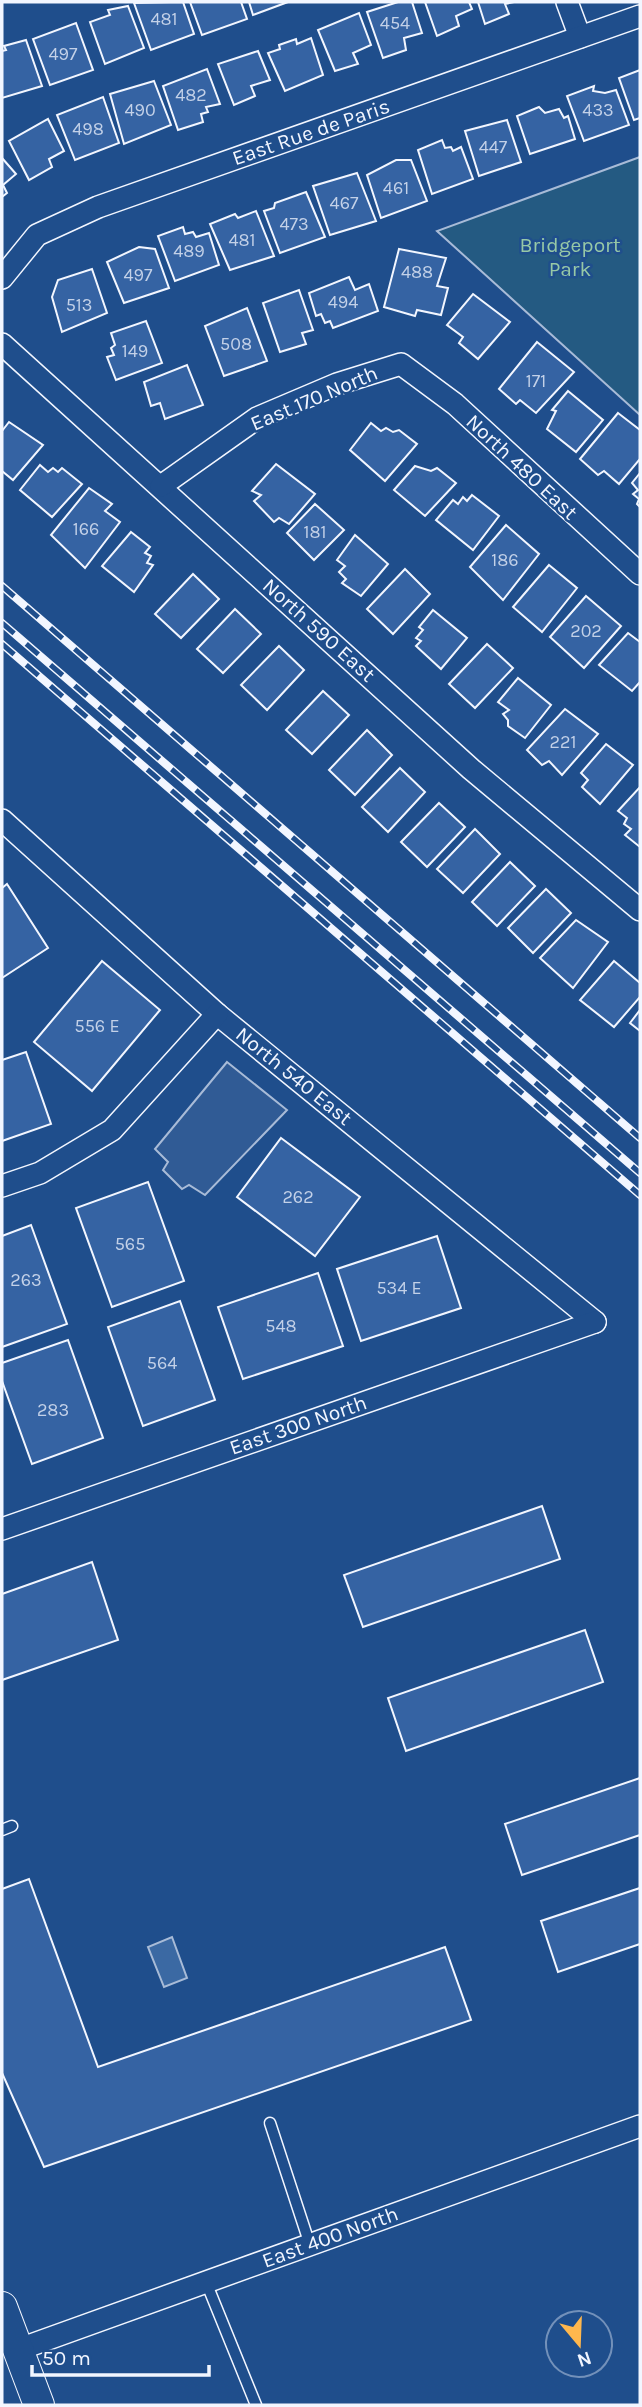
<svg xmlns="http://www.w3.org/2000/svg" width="642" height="2407" font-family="Karla,sans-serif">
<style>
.park{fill:#245a82;stroke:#a8bbd7;stroke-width:2}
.parking{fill:#305b95;stroke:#a8bbd7;stroke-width:2}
.water{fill:#3b69a3;stroke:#a8bbd7;stroke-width:2}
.building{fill:#3563a3;stroke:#f2f6ff;stroke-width:2}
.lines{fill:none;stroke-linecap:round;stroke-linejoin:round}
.service-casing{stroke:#f2f6ff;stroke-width:13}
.minor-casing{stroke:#f2f6ff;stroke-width:24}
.secondary-casing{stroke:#f2f6ff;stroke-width:32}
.service{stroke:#1f4e8c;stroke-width:10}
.minor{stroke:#1f4e8c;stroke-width:21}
.secondary{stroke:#1f4e8c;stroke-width:30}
.rail-casing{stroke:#f2f6ff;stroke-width:8}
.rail{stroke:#1f4e8c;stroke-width:5;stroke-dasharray:16;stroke-linecap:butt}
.labels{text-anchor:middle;stroke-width:5;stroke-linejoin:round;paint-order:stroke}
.number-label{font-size:18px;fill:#c3d1e8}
.street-label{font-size:21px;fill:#f2f6ff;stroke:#1f4e8c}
.park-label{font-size:21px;fill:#97c8a6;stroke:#1f4e8c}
</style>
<rect width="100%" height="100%" fill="#1f4e8c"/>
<polygon class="park" points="640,157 640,415 437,231"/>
<polygon class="parking" points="227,1062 287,1110 205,1195 189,1185 182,1189 163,1170 168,1162 155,1149"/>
<polygon class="water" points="172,1937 187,1978 164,1987 148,1947"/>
<g class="building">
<polygon points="183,2 194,34 151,50 134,3"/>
<polygon points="190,2 241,2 247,19 202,35"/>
<polygon points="249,2 288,2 253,15"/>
<polygon points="398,2 412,2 422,33 404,38 406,50 383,58 367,12"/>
<polygon points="425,2 469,2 472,9 456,16 459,26 437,36"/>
<polygon points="478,2 514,2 505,4 509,14 485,24"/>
<polygon points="128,6 144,48 105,64 90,22 110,15 108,10"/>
<polygon points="359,13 371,45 353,53 358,64 335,71 318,30"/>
<polygon points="76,23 93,70 50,85 33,39"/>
<polygon points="311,38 323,75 285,91 268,53 280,49 279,45 296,39 297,44"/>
<polygon points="26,40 42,86 2,98 2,51 6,50 4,46"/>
<polygon points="258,51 270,80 251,86 255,96 234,105 218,64"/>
<polygon points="207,69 220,104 206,107 208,112 201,114 203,122 178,130 163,86"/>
<polygon points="640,70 640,118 634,120 619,78"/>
<polygon points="154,81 171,125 124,144 110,94"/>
<polygon points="594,86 593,91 605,93 616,90 629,125 584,141 567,96"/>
<polygon points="103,97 119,143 75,160 57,115"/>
<polygon points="539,107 545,113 559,109 564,118 568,116 575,139 530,154 517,116"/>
<polygon points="48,119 64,151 49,159 52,167 29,180 9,141"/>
<polygon points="507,120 521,162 479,176 465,131"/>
<polygon points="442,140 445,148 451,147 453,151 461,147 473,179 432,194 418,150"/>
<polygon points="2,158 16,174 3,185 7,193 2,197"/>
<polygon points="396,160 411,160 427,201 381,218 367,175"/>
<polygon points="357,173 376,221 330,235 313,186"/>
<polygon points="306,192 325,237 280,253 264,211 274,208 275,203"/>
<polygon points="256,211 274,256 230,270 210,224 235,214 238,218"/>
<polygon points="183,227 185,234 193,232 196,237 209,233 219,265 175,281 158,236"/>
<polygon points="139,247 155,249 169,288 124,303 107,262"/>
<polygon points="399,249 446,258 437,286 448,288 441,315 417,310 415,316 384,307"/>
<polygon points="92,269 107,313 62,332 52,297 58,280"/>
<polygon points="349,277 355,290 369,284 378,311 333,328 330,321 325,323 321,314 316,316 309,293"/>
<polygon points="299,290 313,330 302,333 306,344 280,352 263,303"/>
<polygon points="473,294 510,322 478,359 459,343 463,337 447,325"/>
<polygon points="247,308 267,361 224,376 205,326"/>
<polygon points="146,321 162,363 116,380 107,357 114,355 111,348 115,345 111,333"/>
<polygon points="537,342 574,372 536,413 520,400 516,404 499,389"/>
<polygon points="187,365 203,405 165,419 160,403 151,406 144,382"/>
<polygon points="568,391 603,420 576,452 547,429 556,411 552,410"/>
<polygon points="618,413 640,430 640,459 619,484 604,471 598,475 580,459"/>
<polygon points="9,422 43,445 13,480 2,471 2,431"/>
<polygon points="371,423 381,431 386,428 393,432 399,430 417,444 385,481 350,450"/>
<polygon points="276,464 315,494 289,524 279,518 274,522 254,501 261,495 252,491"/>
<polygon points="40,465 48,472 53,468 58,472 62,468 82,484 52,517 20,490"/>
<polygon points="415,466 431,471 437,468 456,483 425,516 394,490"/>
<polygon points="640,473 640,507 637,504 639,499 633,494 638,490 632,483"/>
<polygon points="89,488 112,504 105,511 120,522 85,568 51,535"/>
<polygon points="472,495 499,516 473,550 436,520 453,500 458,504 463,497 467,501"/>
<polygon points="315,504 344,530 314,560 287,533"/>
<polygon points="506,525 539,554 503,600 470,567"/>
<polygon points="131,532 150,547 145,553 151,556 147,563 153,565 134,592 102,566"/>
<polygon points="355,535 388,564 361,596 342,583 346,579 339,572 345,566 337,560"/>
<polygon points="549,565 577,588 542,632 513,607"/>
<polygon points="405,569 430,594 393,634 367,609"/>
<polygon points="193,574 219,599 181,638 155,614"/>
<polygon points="586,596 621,626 584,668 550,637"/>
<polygon points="235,609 261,634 223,673 197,649"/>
<polygon points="433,610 467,638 441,669 416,646 421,641 416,638 423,630 419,627"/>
<polygon points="628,633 640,642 640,682 632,691 599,665"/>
<polygon points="487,644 513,668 475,708 449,684"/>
<polygon points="279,646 304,670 267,710 241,685"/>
<polygon points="518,678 551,705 525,738 508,726 508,720 503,714 509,710 498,702"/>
<polygon points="323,691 349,715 312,754 286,730"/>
<polygon points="565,709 598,734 562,775 549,761 542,765 527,750"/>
<polygon points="367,730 392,755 355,795 329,770"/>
<polygon points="606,744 633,765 600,804 582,787 588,780 581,773"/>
<polygon points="400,768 425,792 388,832 362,807"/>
<polygon points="640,787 640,847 625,835 631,829 624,824 627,818 618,811"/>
<polygon points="439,803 465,827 427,867 401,842"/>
<polygon points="475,829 500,854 463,893 437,869"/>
<polygon points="510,862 535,886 497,926 472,902"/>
<polygon points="7,884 48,948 2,978 2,888"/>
<polygon points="546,889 571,913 533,953 508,928"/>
<polygon points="576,920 608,942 573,988 540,958"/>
<polygon points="102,961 160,1010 92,1091 34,1042"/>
<polygon points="614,961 640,983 640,997 614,1027 580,1000"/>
<polygon points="640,1010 640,1031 630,1023"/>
<polygon points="26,1052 51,1124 2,1141 2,1060"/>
<polygon points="281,1138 360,1197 315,1256 237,1197"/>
<polygon points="148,1182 184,1281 112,1307 76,1208"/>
<polygon points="31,1225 67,1324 2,1347 2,1236"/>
<polygon points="437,1236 461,1308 361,1341 337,1269"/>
<polygon points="318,1273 343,1346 243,1379 218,1307"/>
<polygon points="180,1301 215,1400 143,1426 108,1327"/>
<polygon points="68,1340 103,1438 32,1464 2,1381 2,1363"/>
<polygon points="542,1506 560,1559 363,1627 344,1575"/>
<polygon points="92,1562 118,1640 2,1680 2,1594"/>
<polygon points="585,1630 603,1682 406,1751 388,1698"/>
<polygon points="640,1778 640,1835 522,1875 505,1824"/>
<polygon points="29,1879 98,2067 445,1947 471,2020 44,2167 2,2073 2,1889"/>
<polygon points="640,1888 640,1944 558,1972 541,1921"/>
</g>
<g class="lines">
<g class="service-casing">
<g id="service">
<polyline points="2,1830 12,1826"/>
<polyline points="270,2123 310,2245"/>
<polyline points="206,2282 256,2405"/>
</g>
</g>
<g class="minor-casing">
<g id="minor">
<polyline points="567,2 580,37"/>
<polyline points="2,278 37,235 98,207 640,16"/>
<polyline points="2,344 471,769 640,910"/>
<polyline points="161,486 257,418 337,384 401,364 455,404 640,574"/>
<polyline points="2,820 217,1014 595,1322"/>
<polyline points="2,1186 40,1173 112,1130 217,1014"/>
<polyline points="2,1529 595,1322"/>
<polyline points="20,2349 640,2126"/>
</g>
</g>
<g class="secondary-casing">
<polyline id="secondary" points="2,2307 39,2405"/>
</g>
<use href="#service" class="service"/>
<use href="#minor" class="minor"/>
<use href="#secondary" class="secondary"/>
<g class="rail-casing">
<g id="rail">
<polyline points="2,586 640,1138"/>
<polyline points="2,623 640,1173"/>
<polyline points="2,644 640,1195"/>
</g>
</g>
<use href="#rail" class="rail"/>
</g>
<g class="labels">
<g class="number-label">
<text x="164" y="25">481</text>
<text x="395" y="29">454</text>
<text x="63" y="60">497</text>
<text x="191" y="101">482</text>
<text x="140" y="116">490</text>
<text x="598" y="116">433</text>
<text x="88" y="135">498</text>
<text x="493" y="153">447</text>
<text x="396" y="194">461</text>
<text x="344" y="209">467</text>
<text x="294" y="230">473</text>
<text x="242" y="246">481</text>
<text x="189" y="257">489</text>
<text x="417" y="278">488</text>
<text x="138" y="281">497</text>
<text x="343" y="308">494</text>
<text x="79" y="311">513</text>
<text x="236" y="350">508</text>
<text x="135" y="357">149</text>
<text x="536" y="387">171</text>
<text x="86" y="535">166</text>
<text x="315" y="538">181</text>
<text x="505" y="566">186</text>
<text x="586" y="637">202</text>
<text x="563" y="748">221</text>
<text x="97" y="1032">556 E</text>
<text x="298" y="1203">262</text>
<text x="130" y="1250">565</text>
<text x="26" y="1286">263</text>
<text x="399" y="1294">534 E</text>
<text x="281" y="1332">548</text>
<text x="162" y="1369">564</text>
<text x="53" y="1416">283</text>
</g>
<g class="street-label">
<text transform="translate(311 132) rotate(-19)" y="7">East Rue de Paris</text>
<text transform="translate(314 398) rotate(-23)" y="7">East 170 North</text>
<text transform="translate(522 467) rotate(43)" y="7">North 480 East</text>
<text transform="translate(319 630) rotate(42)" y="7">North 590 East</text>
<text transform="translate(294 1076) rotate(39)" y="7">North 540 East</text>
<text transform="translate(298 1425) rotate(-19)" y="7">East 300 North</text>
<text transform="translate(330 2237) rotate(-20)" y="7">East 400 North</text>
</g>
<g class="park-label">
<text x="570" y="252">Bridgeport<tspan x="570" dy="24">Park</tspan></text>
</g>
</g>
<rect width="642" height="2407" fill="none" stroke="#f2f6ff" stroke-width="7"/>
<g transform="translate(579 2344) rotate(161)"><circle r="33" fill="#1f4e8c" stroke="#7391ba" stroke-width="2"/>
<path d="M0-5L12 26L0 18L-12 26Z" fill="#ffb74d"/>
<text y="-10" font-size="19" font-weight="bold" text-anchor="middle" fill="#f2f6ff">N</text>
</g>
<path d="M32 2365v10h177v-10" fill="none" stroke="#f2f6ff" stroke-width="3.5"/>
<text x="42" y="2365" font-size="21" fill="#f2f6ff" stroke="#1f4e8c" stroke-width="5" paint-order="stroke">50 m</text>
</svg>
